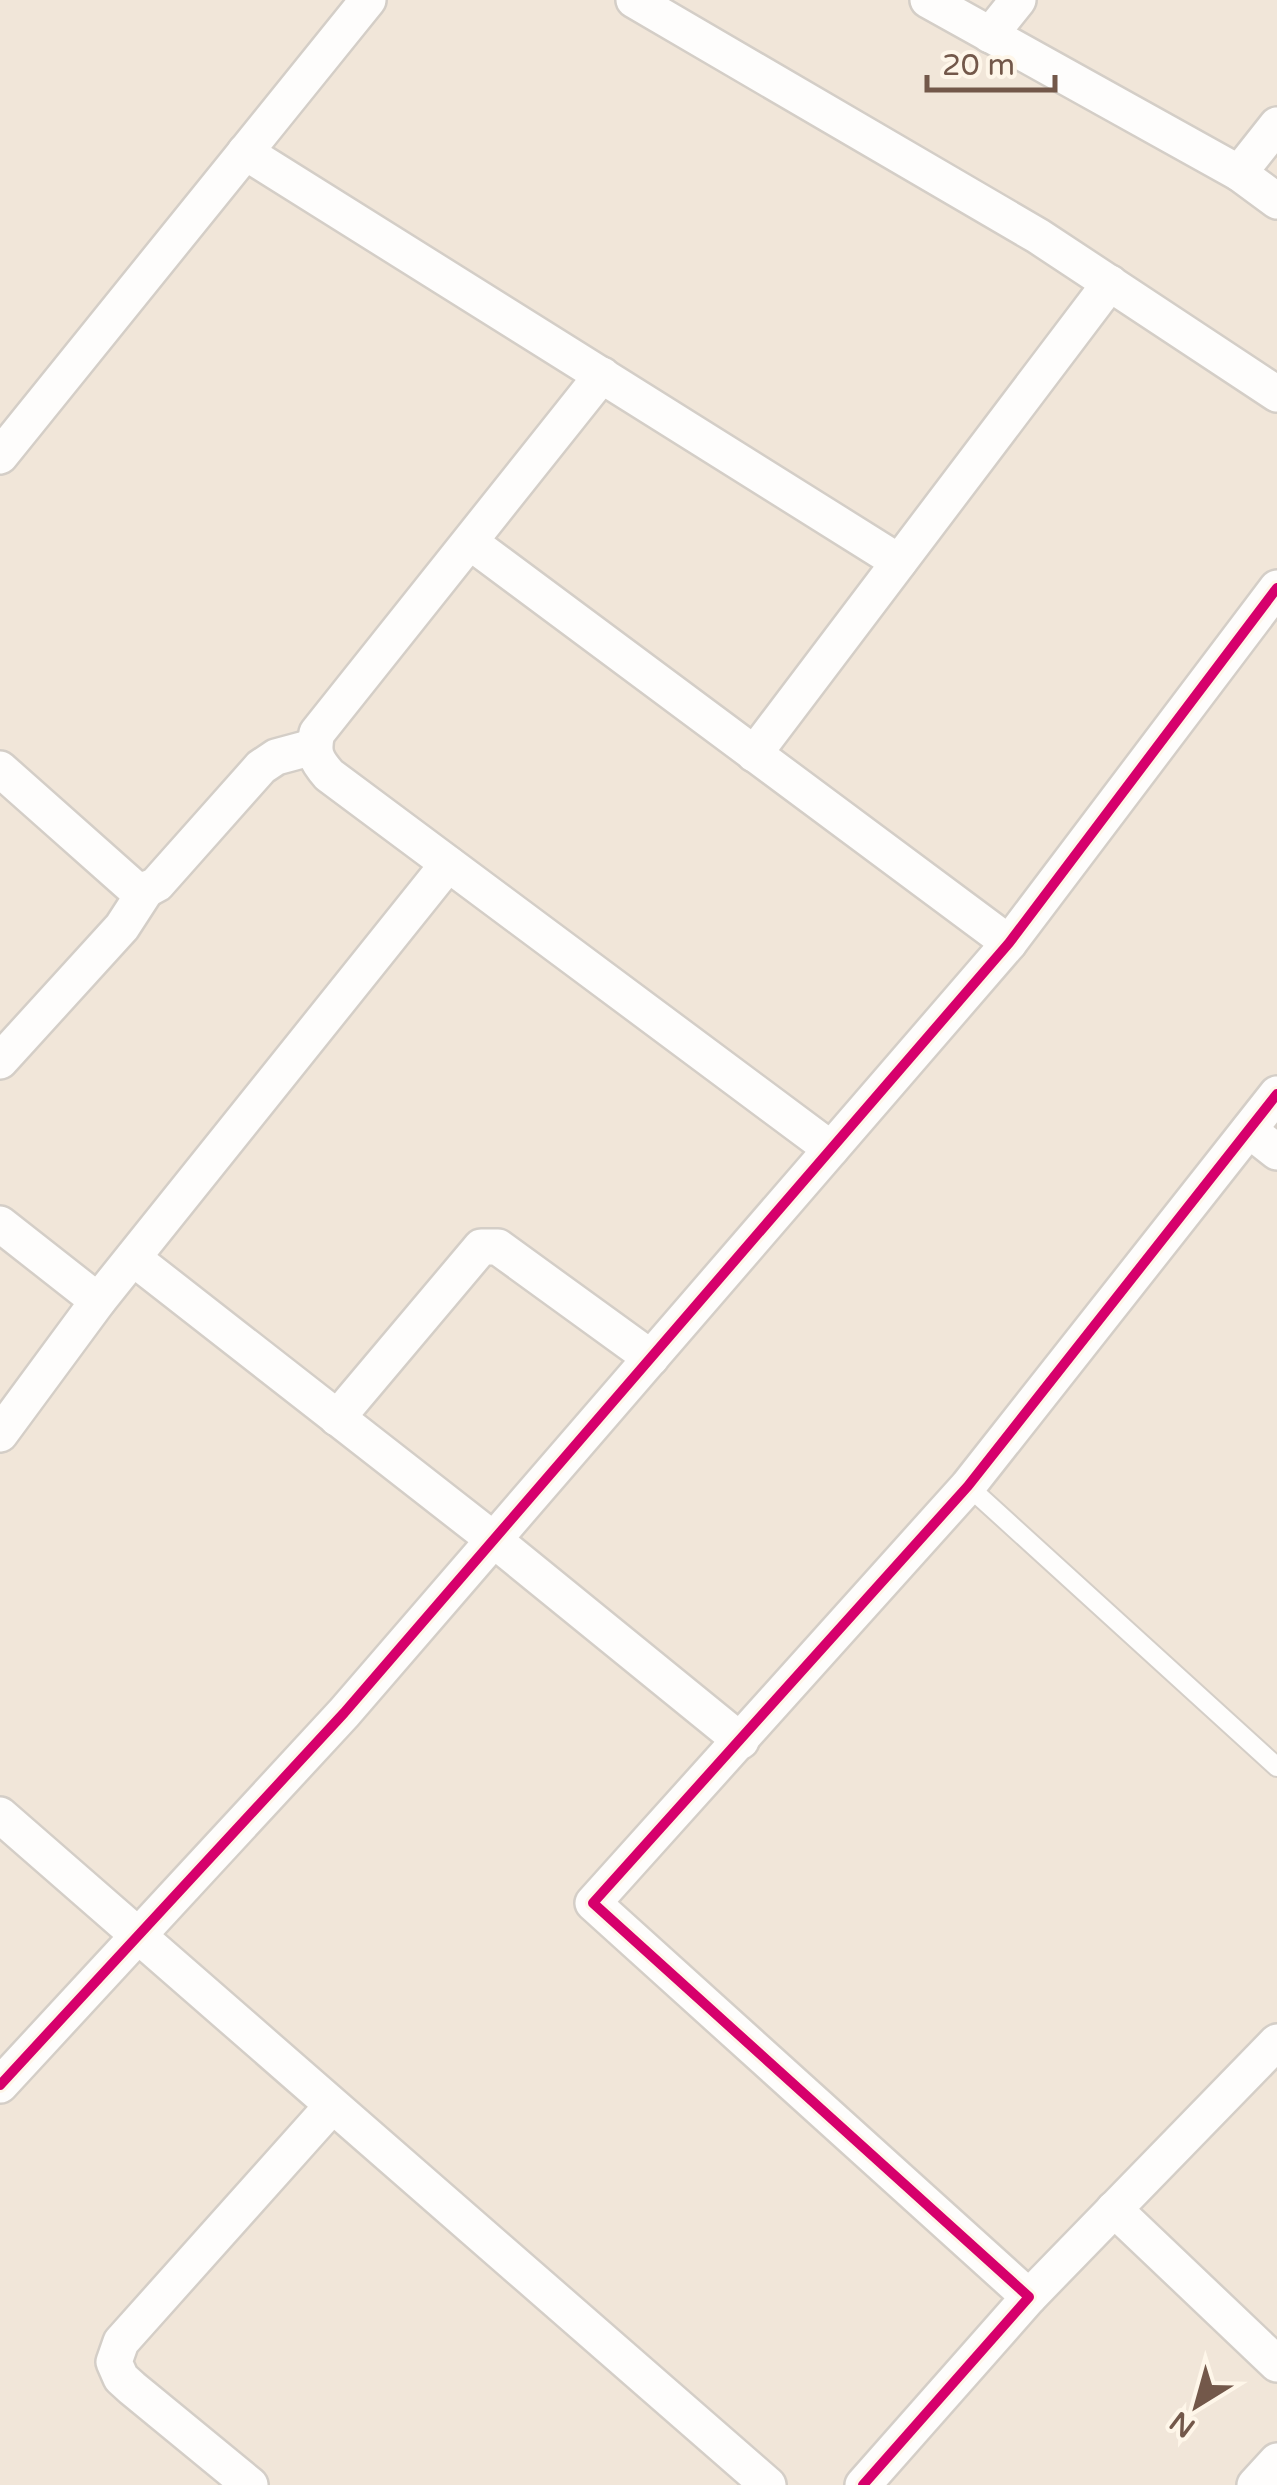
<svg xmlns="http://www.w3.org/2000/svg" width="1277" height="2485" font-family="'Varela Round',sans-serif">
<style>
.residential{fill:#f1e6d9}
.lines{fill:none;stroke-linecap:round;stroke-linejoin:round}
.service-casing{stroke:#d4cec7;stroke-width:22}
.minor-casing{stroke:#d4cec7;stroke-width:40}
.service{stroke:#fefdfc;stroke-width:18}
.minor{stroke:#fefdfc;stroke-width:35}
.cycleway-casing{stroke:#fef6e9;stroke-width:16}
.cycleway{stroke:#d6006c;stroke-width:10}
</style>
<rect width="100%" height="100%" fill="#f5f1e9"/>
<rect class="residential" x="0" y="0" width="1277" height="2485"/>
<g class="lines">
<g class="service-casing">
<polyline id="service" points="968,1486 1277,1767"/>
</g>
<g class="minor-casing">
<g id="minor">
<polyline points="634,0 1038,236 1277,394"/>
<polyline points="928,0 1239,173 1277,125"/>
<polyline points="990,35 1018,0"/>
<polyline points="245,152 899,562"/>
<polyline points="1239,173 1277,201"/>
<path d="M602 375 317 733C312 753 316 760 329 775L831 1149"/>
<polyline points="0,456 368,0"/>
<polyline points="470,542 1009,943"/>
<polyline points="754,754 1110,283"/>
<polyline points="0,769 134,888 146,890 157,884 261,767 276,757 313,747"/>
<polyline points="0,1061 122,927 146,890"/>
<polyline points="1249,1130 1277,1152"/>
<polyline points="0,1224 98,1301"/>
<polyline points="133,1258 494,1540 741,1741"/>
<polyline points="337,1418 481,1247 498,1247 651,1358"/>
<polyline points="0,1434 98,1301 448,864"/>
<polyline points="0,1815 768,2485"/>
<polyline points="0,2085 344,1713 1009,943 1277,588"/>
<polyline points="1114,2209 1277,2364"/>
<polyline points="1029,2297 1277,2042"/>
<polyline points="250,2485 132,2388 121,2378 114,2362 121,2342 332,2106"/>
<polyline points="863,2485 1029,2297 593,1903 968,1486 1277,1094"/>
<polyline points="1255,2485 1277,2461"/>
</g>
</g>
<use href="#service" class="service"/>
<use href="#minor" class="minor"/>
<g class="cycleway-casing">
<g id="cycleway">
<polyline points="0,2085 344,1713 1009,943 1277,588"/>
<polyline points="863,2485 1029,2297 593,1903 968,1486 1277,1094"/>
</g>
</g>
<use href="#cycleway" class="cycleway"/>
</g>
<g transform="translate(1197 2405) rotate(217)" stroke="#fef6e9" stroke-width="8" paint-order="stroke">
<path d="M0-8L18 38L0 25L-18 38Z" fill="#73584a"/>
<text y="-15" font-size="28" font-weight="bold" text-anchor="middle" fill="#73584a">N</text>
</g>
<path d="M927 75v15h128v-15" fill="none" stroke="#73584a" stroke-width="5"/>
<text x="942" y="75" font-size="30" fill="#73584a" stroke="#fef6e9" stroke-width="8" paint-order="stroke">20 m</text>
</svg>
